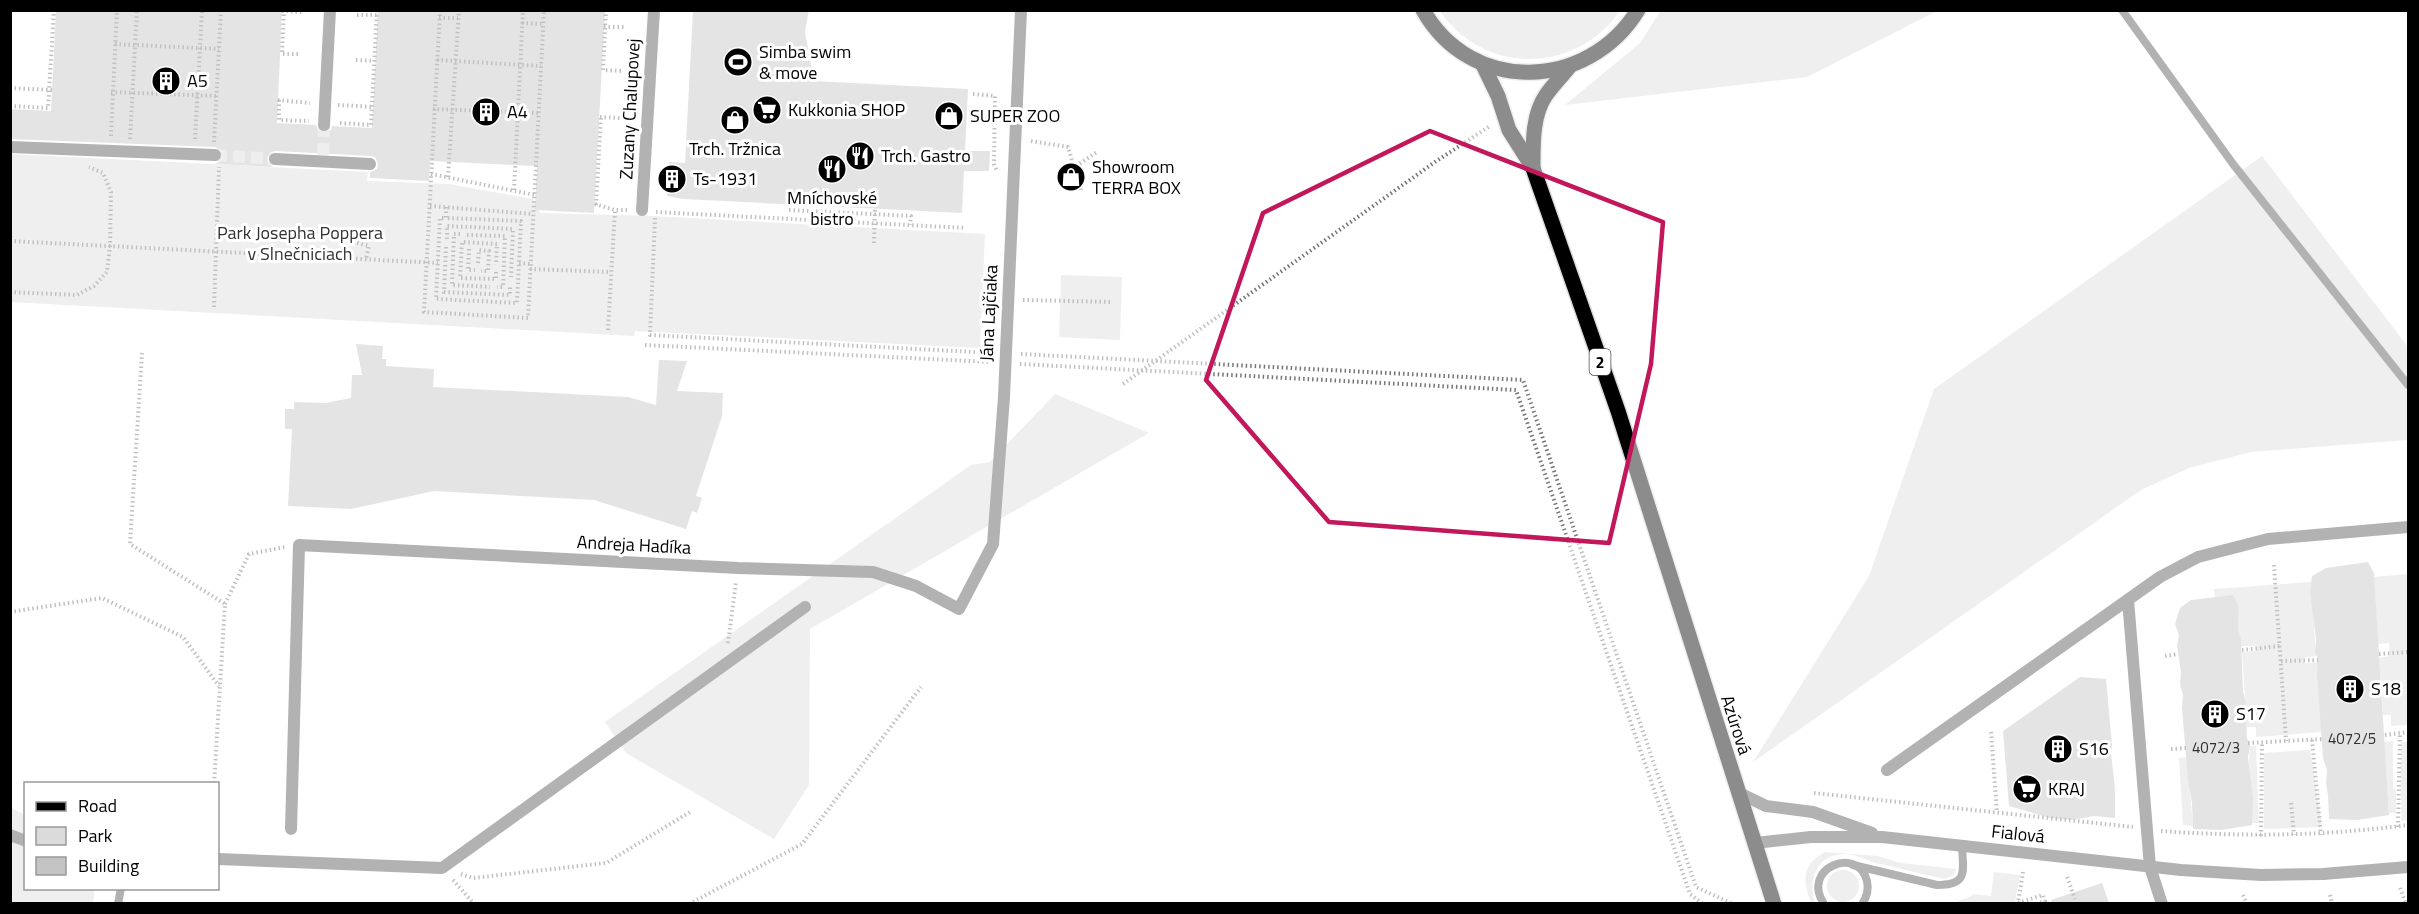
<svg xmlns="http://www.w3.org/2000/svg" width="2419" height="914" font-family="'Titillium Web',sans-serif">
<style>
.green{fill:#dbdbdb}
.building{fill:#c4c4c4}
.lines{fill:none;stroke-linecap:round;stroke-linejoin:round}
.street-tunnel{stroke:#d9d9d9;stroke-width:12;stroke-dasharray:12 6;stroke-linecap:butt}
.primary-casing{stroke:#dbdbdb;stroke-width:18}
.path{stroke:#767676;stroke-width:4;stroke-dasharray:1.5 3;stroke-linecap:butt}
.lane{stroke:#545454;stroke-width:8}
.street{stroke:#545454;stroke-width:12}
.primary{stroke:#000;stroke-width:15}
.marked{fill:none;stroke:#c2185b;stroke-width:4.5;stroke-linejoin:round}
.labels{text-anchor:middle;stroke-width:6;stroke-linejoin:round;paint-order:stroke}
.number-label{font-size:15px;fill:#313131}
.shield{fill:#fff;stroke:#4c4c4c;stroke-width:1.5}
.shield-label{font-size:16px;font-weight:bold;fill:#000}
.poi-label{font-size:18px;fill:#000;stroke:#fff;text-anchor:start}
.street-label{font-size:18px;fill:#000;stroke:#fff}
.park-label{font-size:18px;fill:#323232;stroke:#fff}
</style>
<rect width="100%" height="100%" fill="#fff"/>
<g class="green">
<polygon points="1661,10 1937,10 1937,11 1807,77 1565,105 1640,43"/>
<path d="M1440 11H1620C1575 74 1485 76 1440 11Z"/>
<polygon points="10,154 368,172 367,181 449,184 533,199 540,213 652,216 985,234 980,348 635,331 634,336 11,302"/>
<polygon points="2262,156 2408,347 2408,440 2251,452 2189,468 2141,490 1753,762 1869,576 1934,389"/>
<polygon points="1061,275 1122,277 1120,340 1059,337"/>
<polygon points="1055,394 1149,433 810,629 809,785 774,839 626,753 605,722 971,465 990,462"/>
<path d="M2408 574V725L2391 726V715H2383C2382 696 2381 677 2379 658L2390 656 2389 643 2378 644 2374 577Z"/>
<polygon points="2311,582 2316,656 2304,658 2305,663 2318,662 2323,732 2256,737 2256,727 2247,727 2242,652 2256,651 2256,646 2241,646 2238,629 2239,606 2233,595 2215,599 2214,589"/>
<polygon points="2393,741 2393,788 2396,789 2396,813 2389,813 2384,742"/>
<polygon points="2401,742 2408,742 2408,820 2401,821"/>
<path d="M2250 746H2256L2259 823H2252C2253 798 2247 771 2250 746Z"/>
<polygon points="2310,750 2322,827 2264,829 2264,753"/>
<polygon points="2187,757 2193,826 2183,825 2179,758"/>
<polygon points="10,807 25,815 26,888 95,889 93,903 11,903"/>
<path d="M1825 852 1878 856 1901 863 1956 869 1954 875 1944 879C1921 874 1899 868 1876 863 1866 860 1855 854 1845 854 1816 854 1808 880 1815 903H1811C1803 879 1801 866 1825 852Z"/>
<circle cx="1843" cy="886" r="16"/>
<polygon points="1994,872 2020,875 2015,903 1953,903 1972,896 1973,894 1991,896"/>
</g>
<g class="building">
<polygon points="56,10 282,10 277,123 316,125 319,132 324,133 331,130 332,126 372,128 378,10 605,10 594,213 535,210 537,166 430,161 429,181 370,178 370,172 377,169 378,164 375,157 370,156 275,151 271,152 267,158 268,163 273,167 215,164 219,162 223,156 222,151 215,147 10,139 10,109 51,111"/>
<polygon points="693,10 809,10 805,32 814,81 968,89 965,151 990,151 989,171 964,171 962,213 683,199 667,196 669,162 685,163"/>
<polygon points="356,344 383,346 382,359 386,359 386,366 434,369 433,387 628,397 656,405 659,360 687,361 677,391 723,393 722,416 696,496 702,498 697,513 692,511 686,529 594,500 434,491 351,509 288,506 292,429 285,429 285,409 294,409 294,402 326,403 351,398 352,375 362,375"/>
<polygon points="2368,562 2374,573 2389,815 2357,820 2329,819 2328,795 2326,783 2327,770 2323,758 2317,675 2318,659 2315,653 2316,639 2310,592 2312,576 2326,568"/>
<polygon points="2233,595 2239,606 2238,629 2241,640 2243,691 2246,703 2247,738 2250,746 2248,757 2253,798 2252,825 2221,830 2193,829 2192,803 2188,780 2182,708 2183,695 2180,684 2181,672 2177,646 2179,635 2175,624 2180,608 2191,600"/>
<polygon points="2080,677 2106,679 2112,745 2111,753 2115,789 2115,818 2094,816 2072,820 2050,818 2009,806 2003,731"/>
<polygon points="2102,883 2109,903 2052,903 2051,900"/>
</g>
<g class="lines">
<g class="street-tunnel">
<polyline points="215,155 275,159"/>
<polyline points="323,155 324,125"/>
</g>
<g class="primary-casing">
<g id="primary">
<path d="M1423 10C1471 95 1588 91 1638 10"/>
<polyline points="1483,65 1498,96 1509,130 1533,168 1618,411 1774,904"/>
<path d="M1533 168C1533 145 1532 115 1546 95 1553 85 1562 76 1570 66"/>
</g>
</g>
<g class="path">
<polyline points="284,10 282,54 300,54"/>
<polyline points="440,10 424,312 528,318 544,10"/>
<polyline points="606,10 603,70 622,71"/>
<polyline points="282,11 302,12"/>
<polyline points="357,15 377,15"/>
<polyline points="439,18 458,18"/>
<polyline points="522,23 542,24"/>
<polyline points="604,27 624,27"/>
<polyline points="115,44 219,49"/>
<polyline points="356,60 374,61"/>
<polyline points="437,60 541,66"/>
<polyline points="10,88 52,90"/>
<polyline points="111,92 217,96"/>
<polyline points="973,94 995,96 994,164 997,171"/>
<polyline points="278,100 310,103"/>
<polyline points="279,100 279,120 309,121"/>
<polyline points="338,105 373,107"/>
<polyline points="10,106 48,108 54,10"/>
<polyline points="433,109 539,113"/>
<polyline points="600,117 620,118"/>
<polyline points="340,123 371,125 377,10"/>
<polyline points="111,136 117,10"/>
<polyline points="130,139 137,10"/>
<polyline points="195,139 202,10"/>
<polyline points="1031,141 1068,147 1081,190"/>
<polyline points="214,142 221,10"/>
<polyline points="431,174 535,195"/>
<polyline points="1061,176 1097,152"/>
<polyline points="448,177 459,10"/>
<polyline points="514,190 523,10"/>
<polyline points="595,204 615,210 627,210"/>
<polyline points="596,205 601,117"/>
<polyline points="430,206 533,214"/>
<polyline points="446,207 446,218 440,218 436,299 517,303 521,221 446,218"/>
<polyline points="789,210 911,216 910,225"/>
<polyline points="656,212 966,228"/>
<polyline points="655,218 650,335 993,353"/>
<polyline points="460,234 454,234 452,285 490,287"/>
<polyline points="467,235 505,236 503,287 497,287"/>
<polyline points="447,239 447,226 513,229 511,277"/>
<polyline points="10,241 438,263"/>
<polyline points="357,243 369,246 366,259"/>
<polyline points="874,243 875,209"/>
<polyline points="446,247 444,292 510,295 510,285"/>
<polyline points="469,249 468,270 475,270"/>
<polyline points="478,263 479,250 489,251 488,271 481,271"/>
<polyline points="519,263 531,264"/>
<polyline points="530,269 611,272"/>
<polyline points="496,272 496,279 460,278 462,242 497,244 496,265"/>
<polyline points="10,292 77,295 94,286 107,272 110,246 111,192 103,173 89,167"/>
<polyline points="1023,300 1112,302"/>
<polyline points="214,307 219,167"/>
<polyline points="608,330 615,210"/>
<polyline points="645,345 991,362"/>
<polyline points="142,353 130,544 225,604 214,784"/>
<polyline points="1021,354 1523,380 1696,887 1733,904"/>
<polyline points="1020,364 1516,390 1690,894 1703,904"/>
<polyline points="1123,384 1435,162 1490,126"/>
<polyline points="2274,565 2286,741"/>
<polyline points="225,604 249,554 285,547"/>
<polyline points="10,612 102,598 183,637 219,686"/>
<polyline points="728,643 736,582"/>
<polyline points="2242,650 2280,646"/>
<polyline points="2379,654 2408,652"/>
<polyline points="2165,656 2178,654"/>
<polyline points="2281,661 2318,660"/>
<polyline points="1991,732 1997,812"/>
<polyline points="2385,735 2408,732"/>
<polyline points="2312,740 2321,835"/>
<polyline points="2248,743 2323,739"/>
<polyline points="2171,749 2186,748"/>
<polyline points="1814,793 2133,827"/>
<polyline points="2291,803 2294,835"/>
<polyline points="2398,827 2400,733"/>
<path d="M2161 831C2247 837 2323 836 2408 825"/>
<polyline points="2261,836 2262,742"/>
<polyline points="2023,872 2018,903 2043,895 2045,901 2037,904"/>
<polyline points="461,874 473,878 606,863 690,812"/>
<polyline points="2067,877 2075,899"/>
<polyline points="453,880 474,904"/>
<polyline points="2400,888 2406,904"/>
<polyline points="2243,895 2247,904"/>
<polyline points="2330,895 2332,904"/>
<polyline points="1943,903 1943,904"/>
<polyline points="689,904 802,844 921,687"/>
</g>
<g class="lane">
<polyline points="2122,10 2233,164 2408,385"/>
<path d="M1853 865 1937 885C1969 885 1963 871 1962 846"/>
<polyline points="118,904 121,888"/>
<path d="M1824 904C1800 868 1858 845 1867 881 1869 890 1867 897 1862 904"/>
</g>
<g class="street">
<polyline points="324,125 330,10"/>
<polyline points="10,147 215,155"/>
<polyline points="275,159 370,164"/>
<polyline points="642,210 654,10"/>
<polyline points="2128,600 2150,867 2162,904"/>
<polyline points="1887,770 2160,577 2198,557 2268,539 2408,527"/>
<polyline points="1737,792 1766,806 1813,812 1872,833"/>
<polyline points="291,829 299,545 738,568 873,572 916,586 959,609 993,544 1004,397 1021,10"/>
<polyline points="10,835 26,841"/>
<polyline points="1755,843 1811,837 1882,837 2181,870 2261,875 2323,874 2408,867"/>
<polyline points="218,859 442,868 805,607"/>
</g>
<use href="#primary" class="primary"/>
</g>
<path d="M0 0H2419V914H0ZM1430 131 1663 222 1651 364 1609 543 1329 522 1206 380 1263 213Z" fill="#fff" fill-opacity=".55" fill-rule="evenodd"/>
<path class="marked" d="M1430 131 1663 222 1651 364 1609 543 1329 522 1206 380 1263 213Z"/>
<defs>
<g id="stadium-disc" transform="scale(1.5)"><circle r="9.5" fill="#000" stroke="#fff"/><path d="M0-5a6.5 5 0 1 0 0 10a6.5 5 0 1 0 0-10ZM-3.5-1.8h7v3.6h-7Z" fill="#fff"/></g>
<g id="building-disc" transform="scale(1.5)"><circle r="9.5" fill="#000" stroke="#fff"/><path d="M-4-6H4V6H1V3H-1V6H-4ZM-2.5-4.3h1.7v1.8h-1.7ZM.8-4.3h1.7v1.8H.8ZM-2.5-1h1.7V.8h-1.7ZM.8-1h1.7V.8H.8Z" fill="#fff"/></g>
<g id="supermarket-disc" transform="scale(1.5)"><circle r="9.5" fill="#000" stroke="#fff"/><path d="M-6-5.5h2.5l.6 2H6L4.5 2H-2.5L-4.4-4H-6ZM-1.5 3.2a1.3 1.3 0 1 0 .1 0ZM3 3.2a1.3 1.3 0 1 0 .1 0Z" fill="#fff"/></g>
<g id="shop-disc" transform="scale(1.5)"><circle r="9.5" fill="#000" stroke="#fff"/><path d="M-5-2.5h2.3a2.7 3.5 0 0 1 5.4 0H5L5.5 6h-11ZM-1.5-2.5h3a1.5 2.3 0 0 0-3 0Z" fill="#fff"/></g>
<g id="restaurant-disc" transform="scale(1.5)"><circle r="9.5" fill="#000" stroke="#fff"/><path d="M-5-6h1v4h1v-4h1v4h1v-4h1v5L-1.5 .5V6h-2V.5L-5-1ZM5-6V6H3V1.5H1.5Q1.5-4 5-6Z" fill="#fff"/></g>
</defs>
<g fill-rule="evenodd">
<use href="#stadium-disc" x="738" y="62"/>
<use href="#building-disc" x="166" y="81"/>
<use href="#supermarket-disc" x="767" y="110"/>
<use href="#building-disc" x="486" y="112"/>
<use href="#shop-disc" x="949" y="116"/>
<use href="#shop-disc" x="735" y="120"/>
<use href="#restaurant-disc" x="860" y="156"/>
<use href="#restaurant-disc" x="832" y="169"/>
<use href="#shop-disc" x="1071" y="177"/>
<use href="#building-disc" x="672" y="179"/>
<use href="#building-disc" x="2350" y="689"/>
<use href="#building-disc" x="2215" y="714"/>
<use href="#building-disc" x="2058" y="749"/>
<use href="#supermarket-disc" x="2027" y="789"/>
</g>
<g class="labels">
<g class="number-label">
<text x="2352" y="744">4072/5</text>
<text x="2216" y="753">4072/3</text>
</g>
<rect class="shield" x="1589.5" y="349" width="21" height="26" rx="4.5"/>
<g class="shield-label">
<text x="1600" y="368">2</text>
</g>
<g class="poi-label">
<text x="759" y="58">Simba swim<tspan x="759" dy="21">&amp; move</tspan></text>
<text x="187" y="87">A5</text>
<text x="788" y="116">Kukkonia SHOP</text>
<text x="507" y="118">A4</text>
<text x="970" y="122">SUPER ZOO</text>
<text x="735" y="155" text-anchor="middle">Trch. Tržnica</text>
<text x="881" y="162">Trch. Gastro</text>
<text x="1092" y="173">Showroom<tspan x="1092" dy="21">TERRA BOX</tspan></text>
<text x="693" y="185">Ts-1931</text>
<text x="832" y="204" text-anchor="middle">Mníchovské<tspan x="832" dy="21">bistro</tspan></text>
<text x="2371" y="695">S18</text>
<text x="2236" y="720">S17</text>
<text x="2079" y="755">S16</text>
<text x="2048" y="795">KRAJ</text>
</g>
<g class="street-label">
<text transform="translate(630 109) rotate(-87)" y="6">Zuzany Chalupovej</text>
<text transform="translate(989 313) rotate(-87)" y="6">Jána Lajčiaka</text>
<text transform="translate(634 545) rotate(3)" y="6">Andreja Hadíka</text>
<text transform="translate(1736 725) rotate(72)" y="6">Azúrová</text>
<text transform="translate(2018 834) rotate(6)" y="6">Fialová</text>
</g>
<g class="park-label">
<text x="300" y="239">Park Josepha Poppera<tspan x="300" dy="21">v Slnečniciach</tspan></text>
</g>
</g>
<rect width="2419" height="914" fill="none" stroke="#000000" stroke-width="24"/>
<rect x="24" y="782" width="195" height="108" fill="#ffffff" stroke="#999999" stroke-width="1.5"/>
<rect x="36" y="802" width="30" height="9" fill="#000000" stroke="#999999" stroke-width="1.5"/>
<text x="78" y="812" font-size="18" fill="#000000">Road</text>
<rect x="36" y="827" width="30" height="18" fill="#dbdbdb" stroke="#999999" stroke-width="1.5"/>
<text x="78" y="842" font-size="18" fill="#000000">Park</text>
<rect x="36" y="857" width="30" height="18" fill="#c4c4c4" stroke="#999999" stroke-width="1.5"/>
<text x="78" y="872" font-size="18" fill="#000000">Building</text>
</svg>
